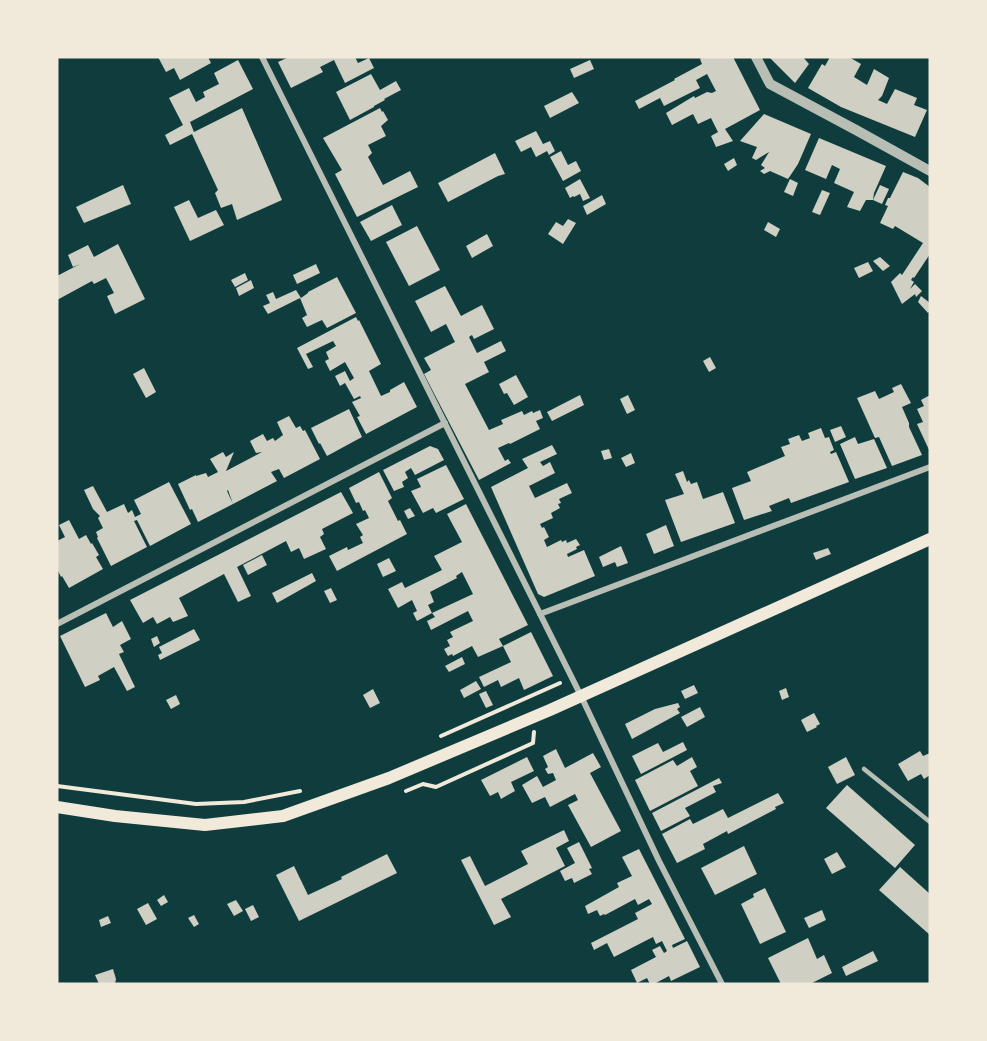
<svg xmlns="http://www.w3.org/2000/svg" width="987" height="1041" font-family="'DejaVu Sans',sans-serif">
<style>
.building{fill:#cfcfc3}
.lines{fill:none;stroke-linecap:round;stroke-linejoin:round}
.path{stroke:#f1e9da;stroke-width:4}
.service{stroke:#b8beb3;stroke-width:4.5}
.minor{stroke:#b8beb3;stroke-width:6}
.tertiary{stroke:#b8beb3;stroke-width:10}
.secondary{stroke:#f1e9da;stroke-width:12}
</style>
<rect width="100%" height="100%" fill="#0f3d3e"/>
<g class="building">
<polygon points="158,57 208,57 211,63 180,80 174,68 166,72"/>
<polygon points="289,57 355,57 358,63 369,58 374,68 345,83 334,60 320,67 323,72 291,88 278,62"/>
<polygon points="703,57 733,57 760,110 725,129 733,141 716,147 711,136 718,132 711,118 698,124 693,114 672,125 666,113 694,96 695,98 707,92 712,93 716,91 707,74 696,80 700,88 664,106 660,98 639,109 635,101 675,80 674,79 702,64 700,59"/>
<polygon points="769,57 803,57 809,64 795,83"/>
<polygon points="830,57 849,57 861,64 854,77 867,85 874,69 889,78 882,96 878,100 887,104 895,89 917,98 914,105 927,110 915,137 841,107 808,88 822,64 825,66"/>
<polygon points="238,60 253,89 190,122 194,132 242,108 282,200 237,220 232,204 221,208 215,193 218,190 192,134 170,145 165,135 183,125 169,98 189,88 196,102 205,97 203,92 219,84 214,73"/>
<polygon points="590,60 594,69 574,78 570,69"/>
<polygon points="371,74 380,90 396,81 401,90 384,99 385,100 374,106 374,107 350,120 336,92"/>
<polygon points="572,92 579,103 550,118 544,106"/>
<polygon points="380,108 382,112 383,111 388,120 381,126 386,136 368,145 372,153 368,157 383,185 410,171 418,187 357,217 335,174 342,170 323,138"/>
<polygon points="764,114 811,134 798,164 788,179 770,171 764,174 760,171 765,168 761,165 769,152 756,160 752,158 757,147 740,141"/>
<polygon points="536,131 543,144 550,141 555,151 549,155 547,151 536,157 531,147 521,152 515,141"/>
<polygon points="819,138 886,166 874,193 873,200 866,200 860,211 847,207 854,192 834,183 840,169 832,165 826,179 805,170"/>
<polygon points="561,151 568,165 576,161 581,171 563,181 550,157"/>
<polygon points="495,153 505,174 498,176 448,202 438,183"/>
<polygon points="734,158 737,165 728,171 724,164"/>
<polygon points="903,172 918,178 930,187 930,254 914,278 913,277 911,280 914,282 910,289 915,284 922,291 916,297 915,294 902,304 891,282 900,273 902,275 923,243 895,226 893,229 880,223 888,206 885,205 888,198 890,198"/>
<polygon points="580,179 590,198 583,201 580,194 574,197 573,196 570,198 565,188"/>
<polygon points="790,179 798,183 793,196 784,192"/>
<polygon points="123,185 131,204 84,223 76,207"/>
<polygon points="880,185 889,189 882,204 873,200"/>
<polygon points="822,190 830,193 820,215 812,212"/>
<polygon points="602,195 606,204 587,215 583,206"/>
<polygon points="189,200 198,218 216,210 224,225 190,241 174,207"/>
<polygon points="392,205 402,225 371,241 360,222"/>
<polygon points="568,219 576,223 563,244 548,234 556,222 563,226"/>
<polygon points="768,222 780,229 776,237 764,230"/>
<polygon points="417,226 440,270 409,286 386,242"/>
<polygon points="487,234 493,246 472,258 466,246"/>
<polygon points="118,244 145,299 115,314 107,296 114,293 106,278 94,284 92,281 57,300 57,276 80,264 73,267 68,255 88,245 94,257"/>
<polygon points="880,257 890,266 883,271 873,261"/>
<polygon points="868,262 873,271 859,278 854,268"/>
<polygon points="316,264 320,273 297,284 293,275"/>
<polygon points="245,273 248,280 235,287 231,280"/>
<polygon points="337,277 356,313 327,328 322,320 307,327 302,318 307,315 300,298 268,314 263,306 270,303 266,295 273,292 276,299 296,290 301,298 308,293 308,292"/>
<polygon points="251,280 254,288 239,296 236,288"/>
<polygon points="445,286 461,316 482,305 494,329 474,339 472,335 469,337 477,353 501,341 506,351 484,362 489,372 465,384 489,430 503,424 501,420 522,411 524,415 532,411 533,413 540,410 543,418 536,421 540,429 510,444 509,443 498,448 505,461 508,459 511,463 479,480 424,374 431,370 424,358 455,342 446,324 431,332 415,301"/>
<polygon points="921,296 930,303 930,310 928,313 918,302"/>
<polygon points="356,317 358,321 359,320 381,364 369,371 381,396 390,392 390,390 404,382 417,407 366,434 357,417 360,416 352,402 361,398 360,396 354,399 345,383 340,386 335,376 345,371 350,381 354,378 350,371 345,362 330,371 325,361 329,359 326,352 336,346 333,341 306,354 313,367 308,369 297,348"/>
<polygon points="710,357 716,368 709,372 703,361"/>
<polygon points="144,368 156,392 146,398 133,374"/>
<polygon points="516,375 528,397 514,405 507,393 504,394 499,384"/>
<polygon points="901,384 911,403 902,407 909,423 909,427 922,455 892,466 879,437 875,438 857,398 875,391 879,399 894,392 892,388"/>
<polygon points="580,395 584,405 552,421 547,412"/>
<polygon points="628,395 635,410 627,414 620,399"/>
<polygon points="930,395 930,452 917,424 923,422 917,409 924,406 921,400"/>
<polygon points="349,409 362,437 327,456 320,443 319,444 311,428"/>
<polygon points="289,416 296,428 300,426 303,431 305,430 320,459 284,478 279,469 271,472 277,481 233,504 228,490 227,491 233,504 198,522 192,509 190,510 178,484 196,475 196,476 206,473 208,477 218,472 210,459 223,452 226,457 234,452 226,471 262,452 256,453 250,441 263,434 267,441 273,438 275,441 283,435 277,422"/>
<polygon points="841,426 846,437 835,442 830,430"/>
<polygon points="821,428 825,438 829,437 834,450 830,452 831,454 836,452 849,482 791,503 789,498 769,506 772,511 744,520 732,488 751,481 747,472 785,456 781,447 790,444 788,439 799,435 802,441 810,438 808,433"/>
<polygon points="855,437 858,444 874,439 887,468 855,479 840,444"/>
<polygon points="552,445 557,454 540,462 543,466 550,462 555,473 529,486 535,498 567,483 572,493 559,499 561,503 558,504 560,508 551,513 553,518 540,524 542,528 544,527 549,537 544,540 547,547 561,540 562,542 566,540 567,543 576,539 580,545 576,547 577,549 567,554 568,557 584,550 595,576 544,597 538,594 491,487 528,468 522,459"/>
<polygon points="430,446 438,449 444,460 415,475 411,468 405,472 408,478 402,482 404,487 394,491 383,470"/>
<polygon points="609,449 612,458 604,460 601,451"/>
<polygon points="631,453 635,463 626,467 621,458"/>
<polygon points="446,465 464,499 436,513 433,508 423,513 411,491 421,487 417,479"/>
<polygon points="683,471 687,482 689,480 691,484 697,482 703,499 723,492 735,523 681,542 665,500 684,494 675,474"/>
<polygon points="379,472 392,498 388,501 398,521 400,520 407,534 337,571 329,556 347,547 348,550 363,543 360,537 363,535 356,524 369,518 365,510 363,511 359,502 356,503 349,488"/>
<polygon points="169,482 191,524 150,546 137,520 134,521 147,547 111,566 97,538 98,537 96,532 103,528 98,518 100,516 93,509 84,490 93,486 107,512 124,504 128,513 132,510 135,517 141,514 134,500"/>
<polygon points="341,492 353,513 322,529 324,534 320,537 326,549 304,559 299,548 291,552 286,541 237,567 251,596 238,602 224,574 179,598 188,616 173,622 170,617 157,624 153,617 143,623 130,600"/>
<polygon points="466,504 528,625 499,639 503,646 478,657 472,646 453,656 452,654 448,656 444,649 450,646 447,640 453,637 450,632 473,621 468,611 431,630 427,621 435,617 432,613 473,594 462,572 456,576 457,578 430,592 434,602 428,605 432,613 417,621 413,613 417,611 412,600 398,608 388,589 402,582 405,588 442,570 434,556 462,542 447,514"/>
<polygon points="410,508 415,516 408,519 404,511"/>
<polygon points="69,520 79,539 86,535 91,544 92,543 99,555 96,557 103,569 69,588 62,576 61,577 57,569 57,541 65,537 59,525"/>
<polygon points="666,525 674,546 654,554 646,534"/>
<polygon points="621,546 628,563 617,567 615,562 603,567 599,557"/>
<polygon points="828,548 831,554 816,560 813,553"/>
<polygon points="262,555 267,565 248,575 243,565"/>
<polygon points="389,558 396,571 383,577 377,564"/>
<polygon points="312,573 316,581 277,603 272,593"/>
<polygon points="331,588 337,600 330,603 324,591"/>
<polygon points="106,613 113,627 122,621 131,639 120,645 124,652 119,654 135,687 127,691 114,667 98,676 100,680 85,687 60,636"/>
<polygon points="194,629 200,640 160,660 158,655 162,653 159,647"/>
<polygon points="531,632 553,676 524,690 519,678 501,687 498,680 484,687 479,677 511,662 503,646"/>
<polygon points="157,636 160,643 154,647 151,639"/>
<polygon points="462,657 465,664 449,672 445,666"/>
<polygon points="476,681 481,689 464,698 460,690"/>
<polygon points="694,685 698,693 685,699 681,691"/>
<polygon points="786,688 789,697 782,700 779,691"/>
<polygon points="373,689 380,703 370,708 363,695"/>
<polygon points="486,691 493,705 486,708 479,694"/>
<polygon points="176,695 180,704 171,709 166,700"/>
<polygon points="678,703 680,707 677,709 680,713 632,739 625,724 655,709"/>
<polygon points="700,707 705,717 687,727 681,717"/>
<polygon points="814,713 820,724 816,726 817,727 807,732 801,720"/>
<polygon points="683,742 687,750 641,774 632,756 658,743 663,752"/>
<polygon points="556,749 565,768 593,753 601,767 590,773 621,831 591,847 568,805 578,800 575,794 550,807 545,797 532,803 522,785 537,776 543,787 556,780 553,773 548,774 545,769 548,767 543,756"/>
<polygon points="920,751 923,756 930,753 930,775 924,779 921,774 908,781 898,764"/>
<polygon points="527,757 534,771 511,782 515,791 501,799 498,792 490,796 481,780"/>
<polygon points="692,757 697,767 690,771 698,786 650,811 635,780 673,760 677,766"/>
<polygon points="846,757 855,775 837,784 828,767"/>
<polygon points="719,778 722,783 713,786 716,792 685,808 690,816 661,831 652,813"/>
<polygon points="847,785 915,845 895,868 826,808"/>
<polygon points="778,793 784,803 775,807 776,809 728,834 727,831 703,844 705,849 677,863 662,834 690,819 693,824 723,809 728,818"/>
<polygon points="564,830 569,841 556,848 565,866 501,899 511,917 494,925 461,860 470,856 485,886 528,864 521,851"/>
<polygon points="579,842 592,868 589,869 592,874 574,883 572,878 565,881 560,871 575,863 567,848"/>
<polygon points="744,846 757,874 715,895 701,868"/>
<polygon points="639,849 685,939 672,945 673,948 687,941 700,967 671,981 669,976 654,984 650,984 647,978 637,983 631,970 656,957 652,950 660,946 664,953 667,951 662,941 656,944 653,937 614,957 607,943 594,950 591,943 638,919 635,913 652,904 649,899 638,905 635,899 605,915 604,914 600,916 597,910 588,914 585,906 619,887 617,883 632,876 622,857"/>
<polygon points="837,852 846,867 832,874 824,859"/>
<polygon points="387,854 397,873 299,921 276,875 294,866 308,895 342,879 341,877"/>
<polygon points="900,867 930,894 930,935 879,890"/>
<polygon points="765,888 786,932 760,944 741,904 754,897 753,894"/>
<polygon points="164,895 168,902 161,906 157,900"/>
<polygon points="236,900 243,911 234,916 227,904"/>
<polygon points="148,903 157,919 146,925 137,909"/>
<polygon points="253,905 259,917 251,921 245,909"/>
<polygon points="822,910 826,920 809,928 804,918"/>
<polygon points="194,915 199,924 194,927 188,918"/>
<polygon points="108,916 111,923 101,927 99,920"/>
<polygon points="808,938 817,959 824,955 832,973 810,984 781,984 768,958"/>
<polygon points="873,951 878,961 846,976 842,967"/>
<polygon points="113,969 116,979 115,984 99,984 95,975"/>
</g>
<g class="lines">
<g class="path">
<polyline points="441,736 560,683"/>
<polyline points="57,786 196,804 244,802 300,791"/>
<polyline points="406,791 423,784 436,787 533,743 534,732"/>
</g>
<polyline class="service" points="864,769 930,822"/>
<g class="minor">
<polyline points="262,57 581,696 659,861 722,984"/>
<polyline points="540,614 930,467"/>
<polyline points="57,624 445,423"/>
</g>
<polyline class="tertiary" points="756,57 770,84 856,130 930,171"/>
<polyline class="secondary" points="57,807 115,816 205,825 283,816 389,778 550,710 930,539"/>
</g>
<rect width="987" height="1041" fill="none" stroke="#f1e9da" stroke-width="117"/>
</svg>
